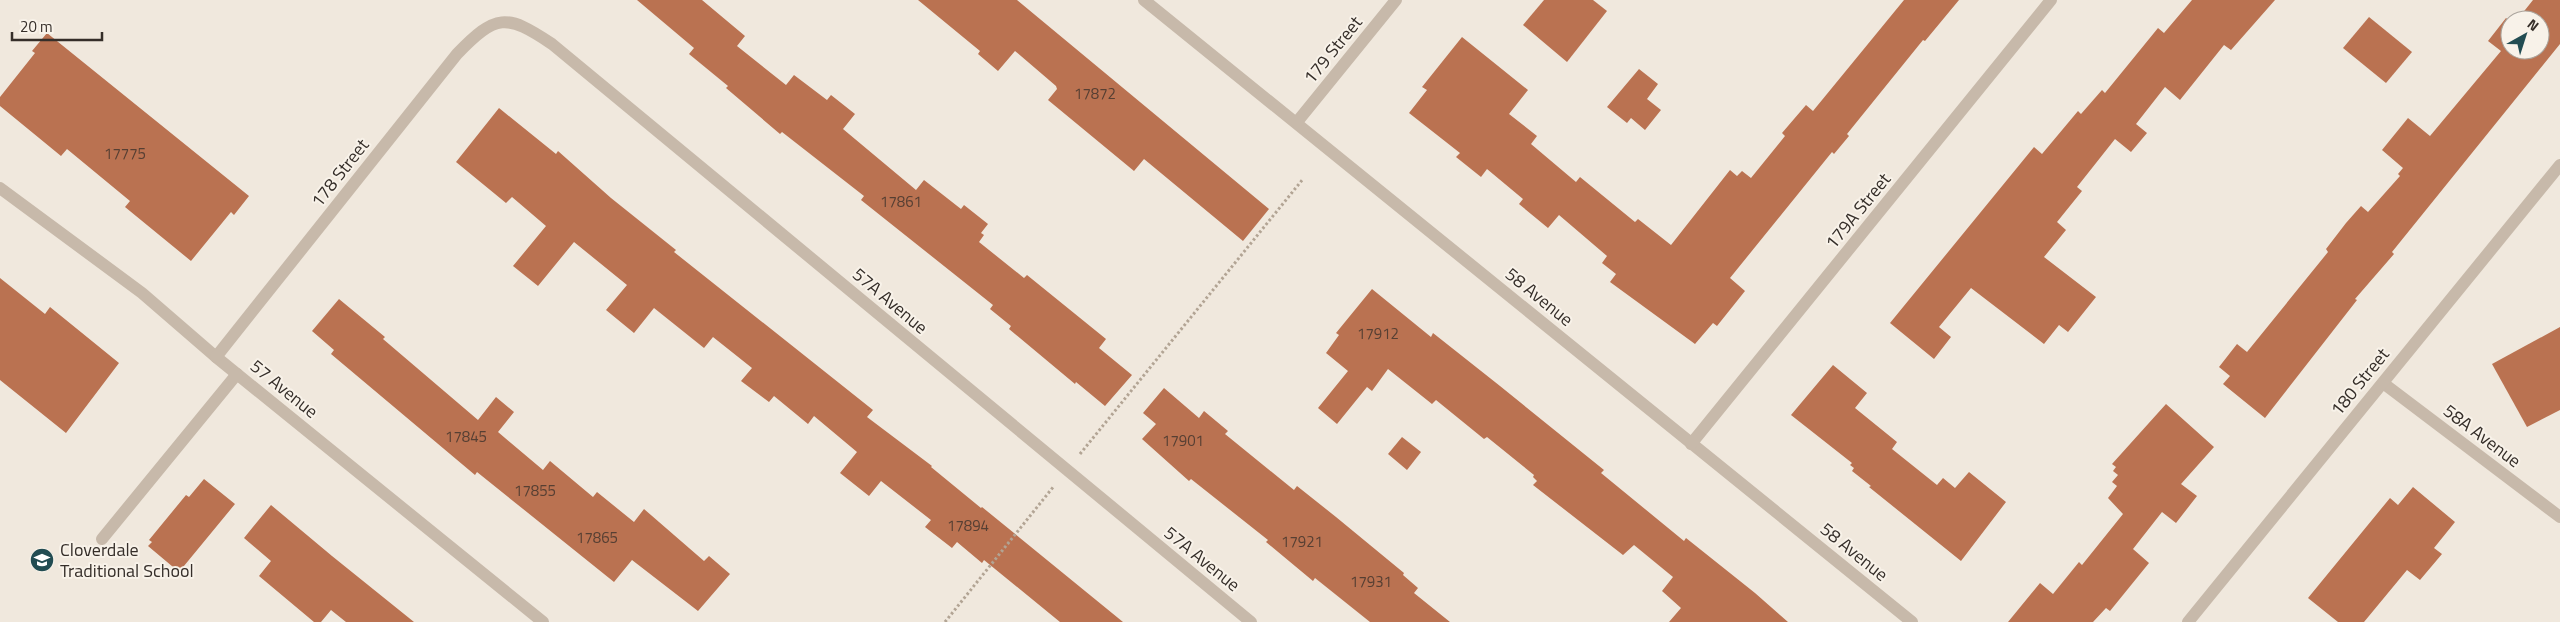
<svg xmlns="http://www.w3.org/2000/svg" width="2560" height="622" font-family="'Titillium Web',sans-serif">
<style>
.building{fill:#ba7251}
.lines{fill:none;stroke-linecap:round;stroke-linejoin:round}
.path{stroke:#b2a494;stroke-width:3;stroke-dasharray:2.5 2.5;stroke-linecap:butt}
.minor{stroke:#c7b9aa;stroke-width:12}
.labels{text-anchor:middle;stroke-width:4;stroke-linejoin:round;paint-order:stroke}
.number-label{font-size:15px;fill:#563f33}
.street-label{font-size:18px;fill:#352e29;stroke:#f8f2e9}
.poi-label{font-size:18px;fill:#352e29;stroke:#f8f2e9;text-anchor:start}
</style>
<rect width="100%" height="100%" fill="#f0e8dd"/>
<g class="building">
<polygon points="637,0 702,0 745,36 737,46 786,85 794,75 827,100 831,95 855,114 843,129 916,190 924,180 961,209 964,205 988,224 981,233 984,235 979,242 1024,278 1027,275 1106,339 1099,348 1132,375 1105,406 1076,382 1075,384 1009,329 1011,326 990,309 993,305 861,200 864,196 782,132 780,134 726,88 728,86 689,54 694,48"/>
<polygon points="918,0 1017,0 1269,209 1243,241 1144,159 1134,171 1048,100 1057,89 1056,86 1015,51 998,71 978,54 980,51"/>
<polygon points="1544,0 1593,0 1607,11 1567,62 1523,25"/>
<polygon points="1904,0 1959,0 1925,41 1923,40 1847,134 1849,136 1834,154 1832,152 1730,278 1745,291 1717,326 1713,323 1695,344 1610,282 1616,274 1602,263 1607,256 1559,215 1548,228 1519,204 1523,199 1487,169 1481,177 1456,157 1460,153 1409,113 1427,90 1422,87 1462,37 1528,90 1509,114 1537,136 1531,144 1576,182 1580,177 1635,222 1638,219 1671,245 1730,170 1737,176 1742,171 1751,178 1785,136 1782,133 1806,105 1813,111"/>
<polygon points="2192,0 2275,0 2231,50 2224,45 2180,100 2165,87 2136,124 2147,133 2131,152 2115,139 2077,187 2082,191 2057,222 2066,230 2044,257 2096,297 2068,332 2059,325 2044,344 1971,288 1939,327 1951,337 1934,359 1890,323 2034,147 2042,154 2078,111 2081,114 2102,90 2105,93 2158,28 2164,33"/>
<polygon points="2533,0 2560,0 2560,44 2392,252 2394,254 2355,299 2357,300 2265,418 2223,384 2230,376 2219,367 2237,344 2247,352 2328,252 2326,249 2346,223 2361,206 2368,212 2400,176 2398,174 2403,168 2382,150 2408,118 2430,136 2501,51 2488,41 2506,18 2510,21 2510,50 2540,50 2540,20 2517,20"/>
<polygon points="2369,17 2412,52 2386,83 2343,48"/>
<polygon points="47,33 249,196 234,215 231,212 191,261 125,207 130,201 67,149 61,156 0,106 0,97 35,53 32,51"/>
<polygon points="1639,69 1658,84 1647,99 1661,110 1645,130 1631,118 1627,123 1607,107"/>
<polygon points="499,108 556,154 558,151 611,198 676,250 674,252 873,410 867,417 932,466 931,467 981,508 982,507 1123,622 1060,622 984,560 982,563 957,542 952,548 925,527 931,520 881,481 869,496 840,473 857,452 814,416 808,424 774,396 769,402 741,381 752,368 713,337 704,348 654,308 634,333 606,310 627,285 574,242 538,286 513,266 546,226 512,197 506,203 456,162"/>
<polygon points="0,278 45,314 50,307 119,363 66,433 0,380"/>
<polygon points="1372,289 1431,337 1433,333 1500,386 1604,470 1601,473 1684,541 1686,538 1755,593 1788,622 1669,622 1681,608 1662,591 1673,577 1634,545 1623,555 1533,485 1537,481 1533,477 1534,475 1487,437 1484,439 1436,400 1432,404 1388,369 1372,391 1367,387 1337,424 1318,408 1348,371 1326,353 1339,335 1336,333"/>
<polygon points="339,299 385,337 383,339 478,420 496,397 514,412 498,432 543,470 550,461 593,497 597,492 634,522 644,509 704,561 709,556 730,574 698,611 632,560 614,582 477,472 475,475 331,354 334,350 312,331"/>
<polygon points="2560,327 2560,410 2527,427 2492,364"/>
<polygon points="1833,365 1867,393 1855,408 1897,442 1892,449 1937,485 1943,478 1955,488 1969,472 2006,502 1961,561 1869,487 1871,486 1852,471 1854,468 1850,465 1852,463 1791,415"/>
<polygon points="1164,388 1199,418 1204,411 1228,431 1225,434 1294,490 1297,486 1336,517 1404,573 1403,575 1418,588 1414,593 1450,622 1370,622 1315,578 1313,581 1266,542 1268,540 1191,479 1189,481 1142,439 1156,424 1143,413"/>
<polygon points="2166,404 2214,447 2181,484 2197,496 2176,523 2162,512 2133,549 2149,563 2110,611 2106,608 2093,622 2008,622 2040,583 2053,594 2079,562 2082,565 2123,514 2108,498 2117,486 2112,482 2118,475 2113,471 2116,467 2112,464"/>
<polygon points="1402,437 1421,452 1407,470 1388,454"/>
<polygon points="204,479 235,504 179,572 148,546 152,542 149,540 186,495 189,497"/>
<polygon points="2413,487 2455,522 2434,548 2442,554 2420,580 2407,570 2364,622 2338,622 2308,598 2390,498 2398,505"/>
<polygon points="271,505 332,556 414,622 346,622 331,610 321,622 314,622 259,576 271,561 244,538"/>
</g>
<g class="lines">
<g class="path">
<polyline points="1080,454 1303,179"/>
<polyline points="945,622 1054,486"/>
</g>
<g class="minor">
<polyline points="1144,0 1912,622"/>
<polyline points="1297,122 1396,0"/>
<polyline points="0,188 142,293 216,357 543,622"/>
<path d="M216 357 457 54C496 14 506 13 552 44L1251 622"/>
<polyline points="2383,383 2560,517"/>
<polyline points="1691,444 2051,0"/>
<polyline points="102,539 237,374"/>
<polyline points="2188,622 2560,165"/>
</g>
</g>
<defs>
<g id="school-disc" transform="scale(1.25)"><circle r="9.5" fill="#224c52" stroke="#f8f2e9"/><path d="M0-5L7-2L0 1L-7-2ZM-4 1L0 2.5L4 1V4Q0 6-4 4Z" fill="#fff"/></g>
</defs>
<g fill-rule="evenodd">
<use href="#school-disc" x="42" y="560"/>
</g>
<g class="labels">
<g class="number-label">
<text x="1095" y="99">17872</text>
<text x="125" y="159">17775</text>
<text x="901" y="207">17861</text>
<text x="1378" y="339">17912</text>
<text x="466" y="442">17845</text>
<text x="1183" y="446">17901</text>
<text x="535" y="496">17855</text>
<text x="968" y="531">17894</text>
<text x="597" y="543">17865</text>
<text x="1302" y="547">17921</text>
<text x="1371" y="587">17931</text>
</g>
<g class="street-label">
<text transform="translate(1333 50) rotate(-51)" y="6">179 Street</text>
<text transform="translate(340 173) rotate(-52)" y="6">178 Street</text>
<text transform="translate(1858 211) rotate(-51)" y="6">179A Street</text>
<text transform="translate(1539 297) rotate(39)" y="6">58 Avenue</text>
<text transform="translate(890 301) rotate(40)" y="6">57A Avenue</text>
<text transform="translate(2360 382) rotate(-51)" y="6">180 Street</text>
<text transform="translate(284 389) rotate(39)" y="6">57 Avenue</text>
<text transform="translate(2482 436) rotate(37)" y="6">58A Avenue</text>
<text transform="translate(1854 552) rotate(39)" y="6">58 Avenue</text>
<text transform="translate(1202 559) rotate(39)" y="6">57A Avenue</text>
</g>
<g class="poi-label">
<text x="60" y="556">Cloverdale<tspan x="60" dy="21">Traditional School</tspan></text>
</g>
</g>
<g transform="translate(2525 35) rotate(39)"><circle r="24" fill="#f8f2e9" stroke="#aaa49c"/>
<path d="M0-4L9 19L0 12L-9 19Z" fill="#224c52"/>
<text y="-8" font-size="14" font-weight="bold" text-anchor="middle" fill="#352e29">N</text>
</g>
<path d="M12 32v8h90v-8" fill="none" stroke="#352e29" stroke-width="2.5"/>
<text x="20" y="32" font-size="15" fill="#352e29" stroke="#f8f2e9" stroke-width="4" paint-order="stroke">20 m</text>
</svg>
